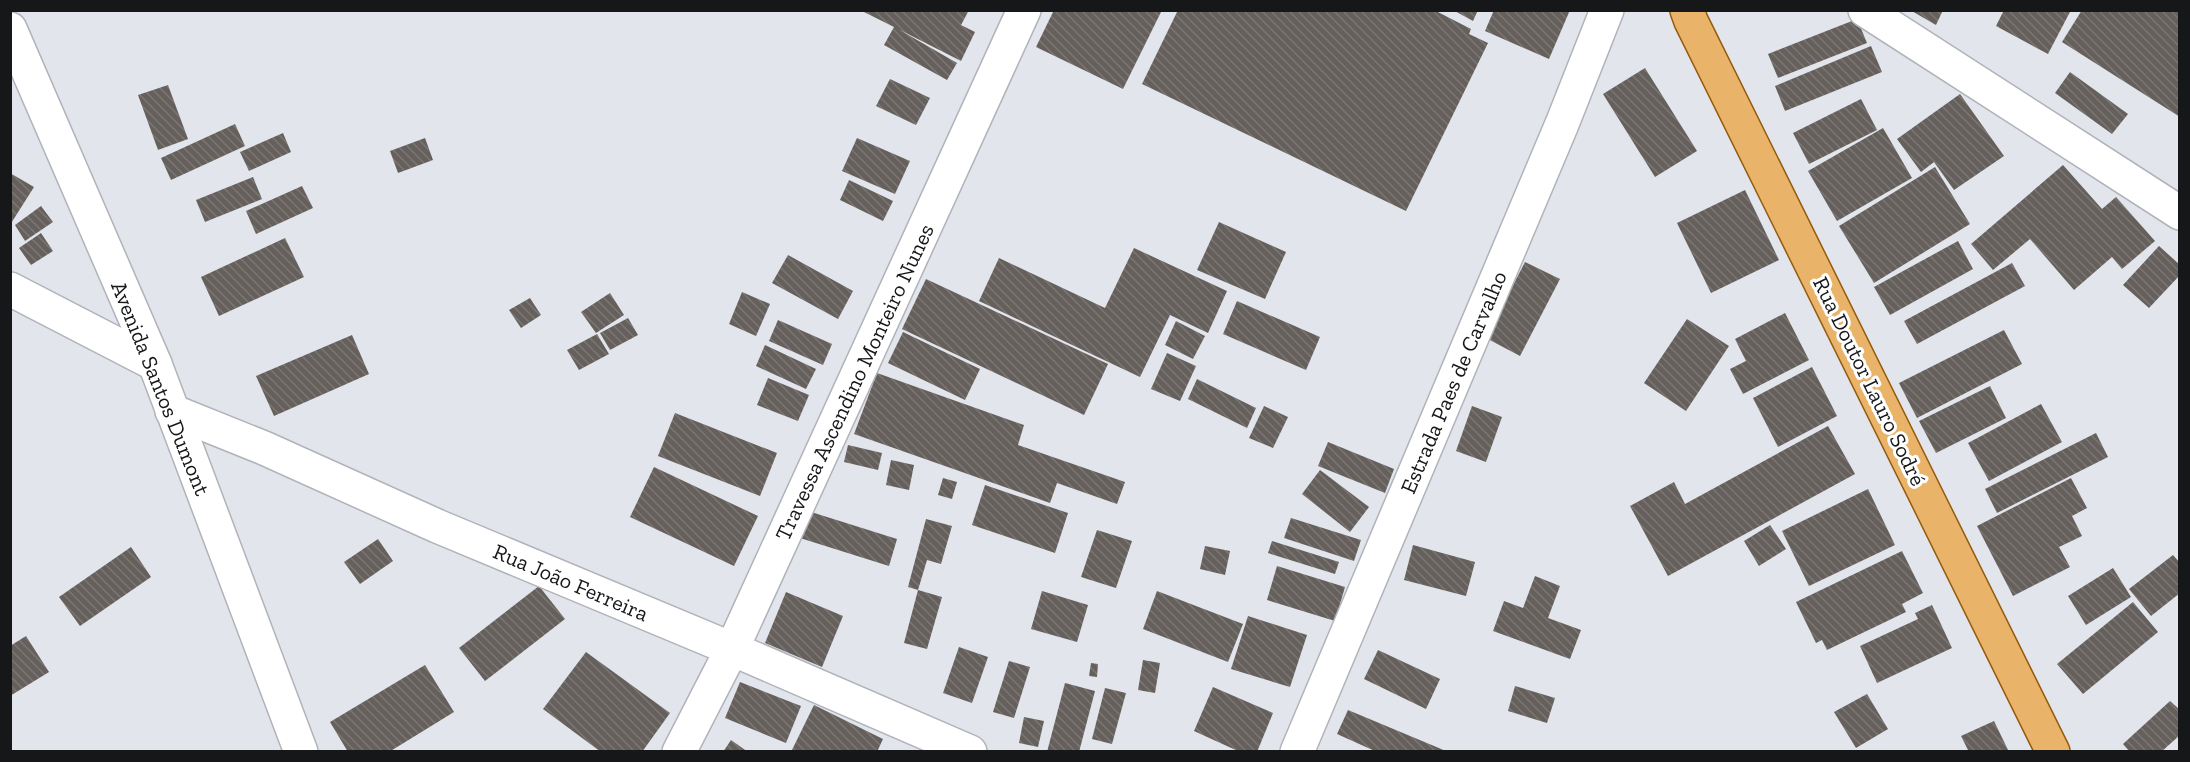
<svg xmlns="http://www.w3.org/2000/svg" width="2190" height="762" font-family="'Zilla Slab',serif">
<style>
.building{fill:url(#building-back-hatch)}
.lines{fill:none;stroke-linecap:round;stroke-linejoin:round}
.minor-casing{stroke:#b0b3ba;stroke-width:36}
.major-casing{stroke:#955b0d;stroke-width:36}
.minor{stroke:#fff;stroke-width:33}
.major{stroke:#e9b36a;stroke-width:33}
.labels{text-anchor:middle;stroke-width:6;stroke-linejoin:round;paint-order:stroke}
.street-label{font-size:22px;fill:#151719;stroke:#fff}
</style>
<defs>
<pattern id="building-back-hatch" width="6" height="6" patternUnits="userSpaceOnUse" patternTransform="scale(1.5)"><rect width="6" height="6" fill="#66605c"/><path d="M-1 5l2 2M0 0l6 6M5-1l2 2" fill="none" stroke="#7b7674"/></pattern>
</defs>
<rect width="100%" height="100%" fill="#e2e5ec"/>
<g class="building">
<polygon points="865,10 966,10 968,12 961,25 975,32 961,61 898,29 957,63 947,80 884,45 894,27 864,12"/>
<polygon points="1054,10 1162,10 1123,89 1036,47"/>
<polygon points="1178,10 1434,10 1471,29 1469,34 1488,43 1406,211 1142,84"/>
<polygon points="1453,10 1478,10 1473,21"/>
<polygon points="1494,10 1570,10 1549,59 1485,31"/>
<polygon points="1910,10 1943,10 1936,25"/>
<polygon points="2004,10 2071,10 2048,54 1996,26"/>
<polygon points="2082,10 2180,10 2180,117 2062,42"/>
<polygon points="1857,19 1867,43 1778,78 1768,54"/>
<polygon points="1871,46 1882,72 1785,111 1775,86"/>
<polygon points="1645,68 1697,151 1655,177 1603,94"/>
<polygon points="2070,72 2128,114 2112,134 2055,93"/>
<polygon points="890,79 930,98 916,125 876,106"/>
<polygon points="168,85 188,139 158,150 138,95"/>
<polygon points="1960,94 2004,156 1954,190 1934,162 1921,172 1897,139"/>
<polygon points="1861,99 1877,130 1809,164 1793,133"/>
<polygon points="235,124 245,146 171,180 161,158"/>
<polygon points="1883,128 1912,178 1837,221 1808,171"/>
<polygon points="283,133 291,152 249,171 240,152"/>
<polygon points="425,138 433,160 398,173 390,151"/>
<polygon points="857,138 910,161 895,194 842,171"/>
<polygon points="2063,165 2102,209 2116,197 2155,241 2122,269 2112,257 2074,290 2030,239 1993,270 1971,244"/>
<polygon points="1935,167 1970,224 1874,283 1839,226"/>
<polygon points="10,173 34,187 10,225"/>
<polygon points="253,177 262,199 205,222 196,200"/>
<polygon points="849,180 893,201 883,221 840,200"/>
<polygon points="302,186 313,208 256,234 246,211"/>
<polygon points="1745,190 1779,260 1711,293 1677,223"/>
<polygon points="41,206 53,222 25,241 15,225"/>
<polygon points="1219,222 1286,252 1265,299 1197,270"/>
<polygon points="41,233 53,251 31,265 19,248"/>
<polygon points="285,238 304,277 219,316 201,277"/>
<polygon points="1958,241 1973,269 1890,315 1874,287"/>
<polygon points="2159,246 2180,265 2180,275 2149,308 2123,285"/>
<polygon points="1134,248 1227,291 1208,333 1170,315 1140,377 979,301 999,258 1105,308"/>
<polygon points="788,255 853,291 838,319 772,283"/>
<polygon points="1525,262 1560,279 1520,356 1486,338"/>
<polygon points="2012,263 2025,286 1917,344 1904,321"/>
<polygon points="926,279 1108,364 1084,415 902,329"/>
<polygon points="742,292 770,304 756,336 729,324"/>
<polygon points="610,293 624,315 596,333 581,312"/>
<polygon points="530,298 541,315 521,328 509,310"/>
<polygon points="1237,301 1320,337 1306,370 1223,334"/>
<polygon points="1785,313 1809,360 1743,394 1730,369 1746,361 1735,339"/>
<polygon points="628,318 638,335 610,350 600,333"/>
<polygon points="1687,319 1729,346 1686,411 1644,383"/>
<polygon points="778,320 832,344 823,365 769,341"/>
<polygon points="1176,321 1205,336 1193,359 1165,345"/>
<polygon points="2004,330 2022,364 1917,418 1899,383"/>
<polygon points="903,332 980,369 965,400 888,363"/>
<polygon points="597,334 609,354 579,370 567,350"/>
<polygon points="352,335 369,374 274,416 256,376"/>
<polygon points="765,345 816,369 806,389 756,366"/>
<polygon points="1167,353 1196,366 1180,401 1151,389"/>
<polygon points="1812,367 1837,416 1778,447 1753,398"/>
<polygon points="877,373 1024,425 1018,445 1125,482 1117,504 1057,483 1050,503 854,434"/>
<polygon points="768,378 809,395 798,421 757,405"/>
<polygon points="1197,379 1256,408 1247,428 1188,399"/>
<polygon points="1990,386 2006,418 1936,453 1919,421"/>
<polygon points="2041,404 2062,442 1989,481 1968,443"/>
<polygon points="1264,406 1288,417 1273,448 1249,438"/>
<polygon points="1472,406 1502,417 1486,462 1456,451"/>
<polygon points="675,413 777,453 760,496 658,456"/>
<polygon points="1828,426 1855,474 1668,576 1630,506 1674,482 1685,504"/>
<polygon points="2096,433 2108,457 1997,513 1985,489"/>
<polygon points="1328,442 1394,469 1385,493 1318,466"/>
<polygon points="848,445 882,453 878,470 844,462"/>
<polygon points="891,460 914,465 909,490 886,485"/>
<polygon points="654,467 758,516 734,566 630,517"/>
<polygon points="1320,470 1369,507 1350,532 1302,494"/>
<polygon points="943,478 957,482 952,499 938,495"/>
<polygon points="2071,478 2087,508 2072,516 2082,536 2059,547 2070,567 2013,596 1977,526"/>
<polygon points="985,485 1068,513 1055,553 972,525"/>
<polygon points="1868,489 1895,545 1809,586 1782,531"/>
<polygon points="808,511 897,539 889,566 800,538"/>
<polygon points="1291,518 1361,540 1354,561 1284,538"/>
<polygon points="926,519 952,526 941,564 927,560 918,590 908,587"/>
<polygon points="1770,525 1786,549 1759,566 1744,541"/>
<polygon points="1097,530 1132,541 1116,588 1081,577"/>
<polygon points="378,539 393,561 360,584 344,562"/>
<polygon points="1272,541 1339,562 1335,574 1268,553"/>
<polygon points="1413,545 1475,562 1466,596 1404,580"/>
<polygon points="1205,546 1230,551 1225,575 1200,569"/>
<polygon points="131,547 151,577 80,626 59,597"/>
<polygon points="1902,551 1923,593 1902,604 1906,612 1827,650 1822,640 1816,643 1796,602"/>
<polygon points="2173,555 2180,563 2180,593 2151,616 2129,589"/>
<polygon points="1277,566 1345,587 1335,621 1267,600"/>
<polygon points="2113,568 2131,597 2086,625 2068,596"/>
<polygon points="1535,576 1560,586 1548,618 1581,630 1570,659 1493,631 1504,601 1523,608"/>
<polygon points="539,586 565,619 485,681 459,648"/>
<polygon points="918,590 942,597 927,649 904,643"/>
<polygon points="1042,591 1088,605 1077,642 1031,629"/>
<polygon points="1157,591 1243,624 1228,662 1143,629"/>
<polygon points="786,592 843,616 822,667 765,643"/>
<polygon points="2133,602 2158,632 2083,694 2057,664"/>
<polygon points="1932,605 1952,648 1877,683 1860,646 1918,619 1915,613"/>
<polygon points="1248,616 1307,635 1290,687 1231,669"/>
<polygon points="26,636 49,672 10,696 10,646"/>
<polygon points="959,647 988,657 972,703 943,693"/>
<polygon points="1378,650 1440,679 1426,709 1364,679"/>
<polygon points="586,652 670,713 642,752 601,752 543,709"/>
<polygon points="1143,660 1160,663 1155,693 1138,690"/>
<polygon points="1009,661 1030,667 1014,718 993,712"/>
<polygon points="1091,663 1098,664 1097,677 1089,676"/>
<polygon points="425,665 454,712 389,752 348,752 330,722"/>
<polygon points="740,682 801,706 786,743 725,718"/>
<polygon points="1065,683 1095,691 1079,752 1047,752"/>
<polygon points="1515,686 1555,698 1547,723 1508,711"/>
<polygon points="1213,687 1273,713 1257,752 1240,752 1194,731"/>
<polygon points="1105,688 1126,693 1112,744 1092,739"/>
<polygon points="1867,694 1888,729 1856,748 1834,712"/>
<polygon points="2170,701 2180,710 2180,735 2161,752 2130,752 2123,744"/>
<polygon points="814,705 883,739 877,752 791,752"/>
<polygon points="1348,710 1446,751 1446,752 1377,752 1337,734"/>
<polygon points="1024,717 1044,721 1038,747 1019,743"/>
<polygon points="1994,721 2009,752 1969,752 1961,736"/>
<polygon points="731,740 748,752 723,752"/>
</g>
<g class="lines">
<g class="minor-casing">
<g id="minor">
<polyline points="1865,10 2180,213"/>
<polyline points="10,29 155,364 301,752"/>
<polyline points="10,289 155,364"/>
<polyline points="172,411 264,448 437,526 732,649 970,752"/>
<polyline points="679,752 732,649 1024,10"/>
<polyline points="1297,752 1562,124 1607,10"/>
</g>
</g>
<g class="major-casing">
<polyline id="major" points="1687,10 1691,21 2053,752"/>
</g>
<use href="#minor" class="minor"/>
<use href="#major" class="major"/>
</g>
<g class="labels">
<g class="street-label">
<text transform="translate(1870 381) rotate(64)" y="8">Rua Doutor Lauro Sodré</text>
<text transform="translate(854 382) rotate(-65)" y="8">Travessa Ascendino Monteiro Nunes</text>
<text transform="translate(1453 382) rotate(-67)" y="8">Estrada Paes de Carvalho</text>
<text transform="translate(161 388) rotate(68)" y="8">Avenida Santos Dumont</text>
<text transform="translate(571 582) rotate(23)" y="8">Rua João Ferreira</text>
</g>
</g>
<rect width="2190" height="762" fill="none" stroke="#151719" stroke-width="24"/>
</svg>
